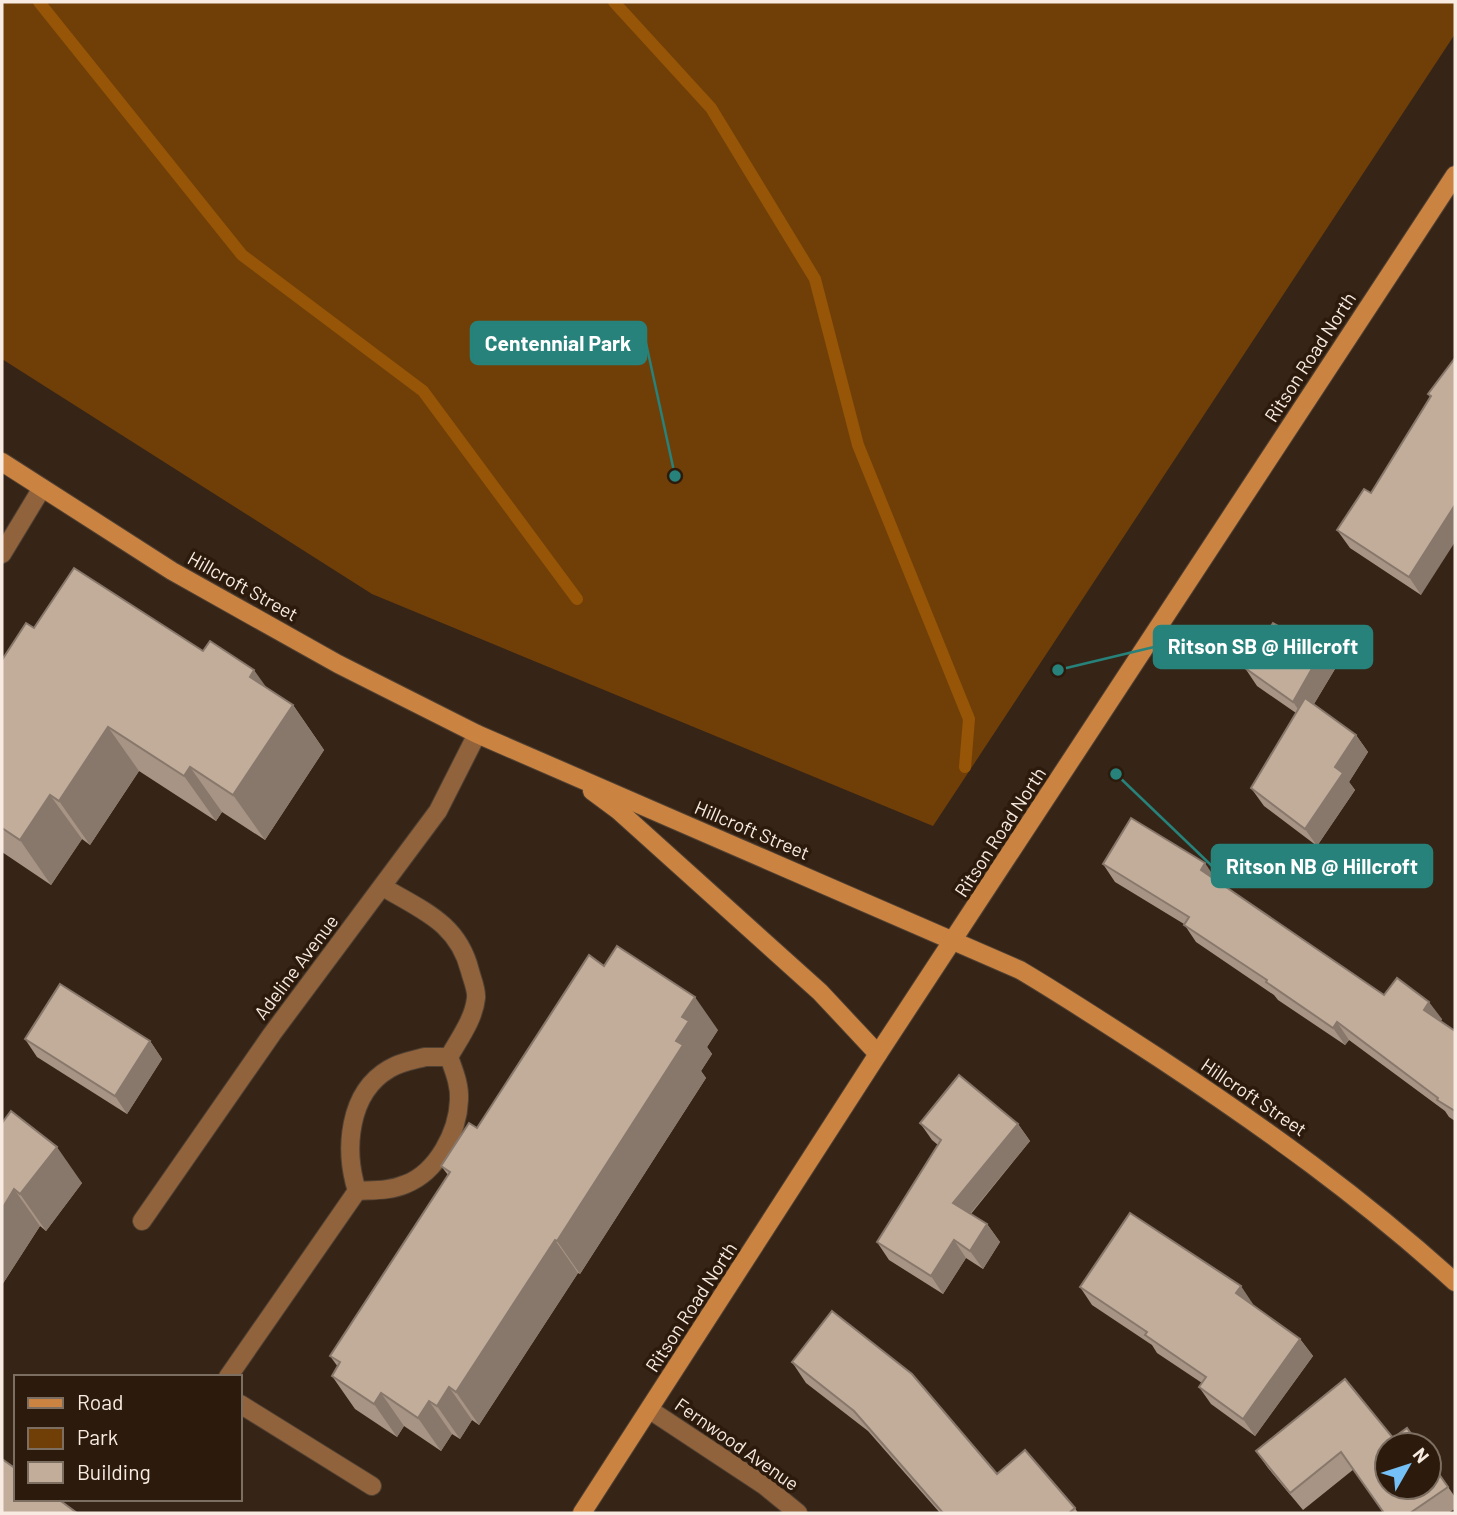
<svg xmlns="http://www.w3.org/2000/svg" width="1457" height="1515" font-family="Barlow,sans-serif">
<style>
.green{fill:#703f08}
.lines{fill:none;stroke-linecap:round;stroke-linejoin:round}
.stream{stroke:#965507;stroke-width:12}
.lane-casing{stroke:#514133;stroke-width:20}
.street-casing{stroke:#514133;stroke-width:20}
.secondary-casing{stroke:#514133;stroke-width:20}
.lane{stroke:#90633c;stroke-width:18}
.street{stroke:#90633c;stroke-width:18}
.secondary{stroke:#cb8341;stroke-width:18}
.wall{fill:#a79484}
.shaded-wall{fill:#88786c}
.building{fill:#c2ac9a;stroke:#88786c;stroke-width:2}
.labels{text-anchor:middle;stroke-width:7;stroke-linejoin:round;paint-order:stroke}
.street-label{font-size:19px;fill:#f7ebe2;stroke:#2c1b0d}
.leader{fill:none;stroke:#26827a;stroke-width:2.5}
.callout-dot{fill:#26827a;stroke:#2c1b0d;stroke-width:2.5}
.callout{fill:#26827a;stroke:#26827a;stroke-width:2.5}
.callout-label{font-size:21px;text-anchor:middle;font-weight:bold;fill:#fff}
</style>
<rect width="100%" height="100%" fill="#362517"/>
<polygon class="green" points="2,2 1455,2 1455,34 933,826 372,594 2,359"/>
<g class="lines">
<g class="stream">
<polyline points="39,2 242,255 423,391 577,599"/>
<polyline points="614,2 711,108 815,279 858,445 969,719 965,767"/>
</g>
<g class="lane-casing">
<g id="lane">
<path d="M383 887C423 911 458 923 470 971 472 979 477 990 476 998 474 1019 459 1039 449 1057"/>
<path d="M425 1057H449C454 1071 460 1085 459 1100 458 1132 437 1172 406 1184 390 1191 374 1190 357 1191 344 1150 348 1093 389 1069 400 1062 414 1060 425 1057Z"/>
<polyline points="228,1377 357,1191"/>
<polyline points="240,1404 372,1486"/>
</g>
</g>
<g class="street-casing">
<g id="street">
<polyline points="2,554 42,488"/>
<polyline points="142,1221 272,1034 438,811 477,734"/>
<polyline points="650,1410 765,1486 798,1513"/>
</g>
</g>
<g class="secondary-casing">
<g id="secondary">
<path d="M2 462 172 571 338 664 477 734 1020 970C1067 998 1113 1028 1159 1058 1265 1128 1361 1197 1455 1282"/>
<polyline points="592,791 619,811 820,992 878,1054"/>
<polyline points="582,1513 878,1054 1455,175"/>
</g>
</g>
<use href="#lane" class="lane"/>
<use href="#street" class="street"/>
<use href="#secondary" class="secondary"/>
</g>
<g class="wall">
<polygon points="1455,358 1421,595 1350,548 1337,530 1371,493 1430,397 1428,394"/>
<polygon points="34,628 203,651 268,689 293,705 324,750 265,840 222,812 216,821 139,771 90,845 82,839 51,885 2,852 2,660"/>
<polygon points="1245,668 1335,669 1314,704 1356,735 1368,752 1349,782 1355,790 1317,846 1264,806 1251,788 1296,713 1257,686"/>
<polygon points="1103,864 1217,881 1384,995 1442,1019 1441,1021 1455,1031 1455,1121 1449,1117 1445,1111 1349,1040 1345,1045 1278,1000 1274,995 1196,942 1184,924 1115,882"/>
<polygon points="718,1030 707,1047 712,1054 701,1071 706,1078 580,1274 578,1273 479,1425 472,1420 460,1439 452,1434 441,1451 404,1426 397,1437 355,1409 332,1376 338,1367 330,1356 448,1175 441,1166 477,1128"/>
<polygon points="25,1039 150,1041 162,1059 127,1114 37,1057"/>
<polygon points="2,1123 82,1183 46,1231 40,1226 2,1285"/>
<polygon points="920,1123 1018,1124 1030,1141 971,1214 987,1224 1000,1242 983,1269 966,1258 943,1294 889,1260 877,1242 938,1145 932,1140"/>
<polygon points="1080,1287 1253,1304 1253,1305 1300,1339 1313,1356 1255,1436 1211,1404 1199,1387 1202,1383 1157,1353 1152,1345 1092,1305"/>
<polygon points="792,1362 997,1474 1075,1508 1078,1513 940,1513 868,1431 806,1383"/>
<polygon points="1393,1438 1429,1459 1455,1497 1455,1509 1448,1513 1384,1513 1354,1469 1303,1510 1268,1468 1256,1451"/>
</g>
<g class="shaded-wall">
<polygon points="1455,505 1455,542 1421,595 1409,577"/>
<polygon points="1322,651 1335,669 1305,719 1293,702"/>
<polygon points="254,670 286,715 250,677"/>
<polygon points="293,705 324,750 265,840 233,795"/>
<polygon points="108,727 139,771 90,845 59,801"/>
<polygon points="1356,735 1368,752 1349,782 1355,790 1317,846 1305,829 1335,767"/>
<polygon points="190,767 222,812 216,821 184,776"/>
<polygon points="50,795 82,839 51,885 20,840"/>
<polygon points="1205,863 1217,881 1201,870"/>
<polygon points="695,997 718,1030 707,1047 712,1054 701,1071 706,1078 580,1274 557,1241 676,1041 682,1017"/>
<polygon points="1429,1002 1442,1019 1436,1028 1424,1010"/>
<polygon points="1337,1022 1349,1040 1345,1045 1333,1028"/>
<polygon points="150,1041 162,1059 127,1114 115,1096"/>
<polygon points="1018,1124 1030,1141 965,1220 953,1203"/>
<polygon points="57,1147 82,1183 46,1231 20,1194"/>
<polygon points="14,1189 40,1226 2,1285 2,1209"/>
<polygon points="987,1224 1000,1242 983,1269 970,1251"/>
<polygon points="555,1240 578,1273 479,1425 456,1392"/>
<polygon points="954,1240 966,1258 943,1294 931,1276"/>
<polygon points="1241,1286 1253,1304 1249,1311 1236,1293"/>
<polygon points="1300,1339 1313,1356 1255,1436 1243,1419"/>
<polygon points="449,1387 472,1420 460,1439 437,1406"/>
<polygon points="381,1393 404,1426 397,1437 374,1404"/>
<polygon points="429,1401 452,1434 441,1451 418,1418"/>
</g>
<g class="building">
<polygon points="1455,358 1455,505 1409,577 1337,530 1364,489 1371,493 1431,396 1428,394"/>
<polygon points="74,568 203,651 210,641 254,670 250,677 293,705 233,795 190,767 184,776 108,727 59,801 50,795 20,840 2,828 2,660 26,623 34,628"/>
<polygon points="1273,623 1322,651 1293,702 1245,668"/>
<polygon points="1305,698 1356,735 1335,767 1343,773 1305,829 1251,788"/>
<polygon points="1131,818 1205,863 1201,870 1384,995 1397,978 1429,1002 1424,1010 1455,1031 1455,1111 1437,1100 1438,1098 1337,1022 1333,1028 1266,982 1267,980 1184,925 1189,917 1103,864"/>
<polygon points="617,946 695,997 682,1017 689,1021 676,1041 683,1045 557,1241 555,1240 456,1392 449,1387 437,1406 429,1401 418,1418 381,1393 374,1404 332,1376 340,1362 330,1356 450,1172 441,1166 469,1123 477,1128 589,955 604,966"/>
<polygon points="60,984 150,1041 115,1096 25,1039"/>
<polygon points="959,1075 1018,1124 953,1203 987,1224 970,1251 954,1240 931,1276 877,1242 941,1140 920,1123"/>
<polygon points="11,1111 57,1147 20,1194 14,1189 2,1209 2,1123"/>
<polygon points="1130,1213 1241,1286 1236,1293 1300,1339 1243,1419 1199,1387 1206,1377 1145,1335 1147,1332 1080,1287"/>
<polygon points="832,1311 912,1374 997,1474 1025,1450 1075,1508 1069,1513 943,1513 854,1411 792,1362"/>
<polygon points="1345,1379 1393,1438 1407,1428 1419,1445 1387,1445 1387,1487 1429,1487 1429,1460 1448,1487 1410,1513 1384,1513 1341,1452 1290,1493 1256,1451"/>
<polygon points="2,1459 16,1469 16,1499 58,1499 77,1513 2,1513"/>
</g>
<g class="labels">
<g class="street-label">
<text transform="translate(1310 357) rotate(-57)" y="7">Ritson Road North</text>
<text transform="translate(243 586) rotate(29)" y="7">Hillcroft Street</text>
<text transform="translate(752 830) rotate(23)" y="7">Hillcroft Street</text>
<text transform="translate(1000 832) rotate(-57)" y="7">Ritson Road North</text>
<text transform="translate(296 967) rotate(-53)" y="7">Adeline Avenue</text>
<text transform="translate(1254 1097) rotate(34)" y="7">Hillcroft Street</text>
<text transform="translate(691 1307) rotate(-57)" y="7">Ritson Road North</text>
<text transform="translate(737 1444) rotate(35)" y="7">Fernwood Avenue</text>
</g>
</g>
<path class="leader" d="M675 476L646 343M1058 670L1154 647M1116 774L1212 866"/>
<g class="callout-dot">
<circle cx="675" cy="476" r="7"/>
<circle cx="1058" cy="670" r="7"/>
<circle cx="1116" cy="774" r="7"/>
</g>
<g class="callout">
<rect x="471" y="322" width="175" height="42" rx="7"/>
<rect x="1154" y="626" width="218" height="42" rx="7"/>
<rect x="1212" y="845" width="220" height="42" rx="7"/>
</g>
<g class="callout-label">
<text x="558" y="351">Centennial Park</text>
<text x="1263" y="654">Ritson SB @ Hillcroft</text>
<text x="1322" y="874">Ritson NB @ Hillcroft</text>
</g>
<rect width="1457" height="1515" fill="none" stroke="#f7ebe2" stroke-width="7"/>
<rect x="14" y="1375" width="228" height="126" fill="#2c1b0d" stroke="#7d6e62" stroke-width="2"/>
<rect x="28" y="1398" width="35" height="10" fill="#cb8341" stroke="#7d6e62" stroke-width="2"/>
<text x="77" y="1410" font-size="21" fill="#f7ebe2">Road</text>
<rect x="28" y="1428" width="35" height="21" fill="#703f08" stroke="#7d6e62" stroke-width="2"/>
<text x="77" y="1445" font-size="21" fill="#f7ebe2">Park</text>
<rect x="28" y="1462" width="35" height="21" fill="#c2ac9a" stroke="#7d6e62" stroke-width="2"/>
<text x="77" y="1480" font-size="21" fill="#f7ebe2">Building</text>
<g transform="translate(1408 1466) rotate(51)"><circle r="33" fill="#2c1b0d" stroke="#7d6e62" stroke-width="2"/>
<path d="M0-5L12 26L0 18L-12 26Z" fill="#75c0f6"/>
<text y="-10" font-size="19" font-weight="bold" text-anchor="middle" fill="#f7ebe2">N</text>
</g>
</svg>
